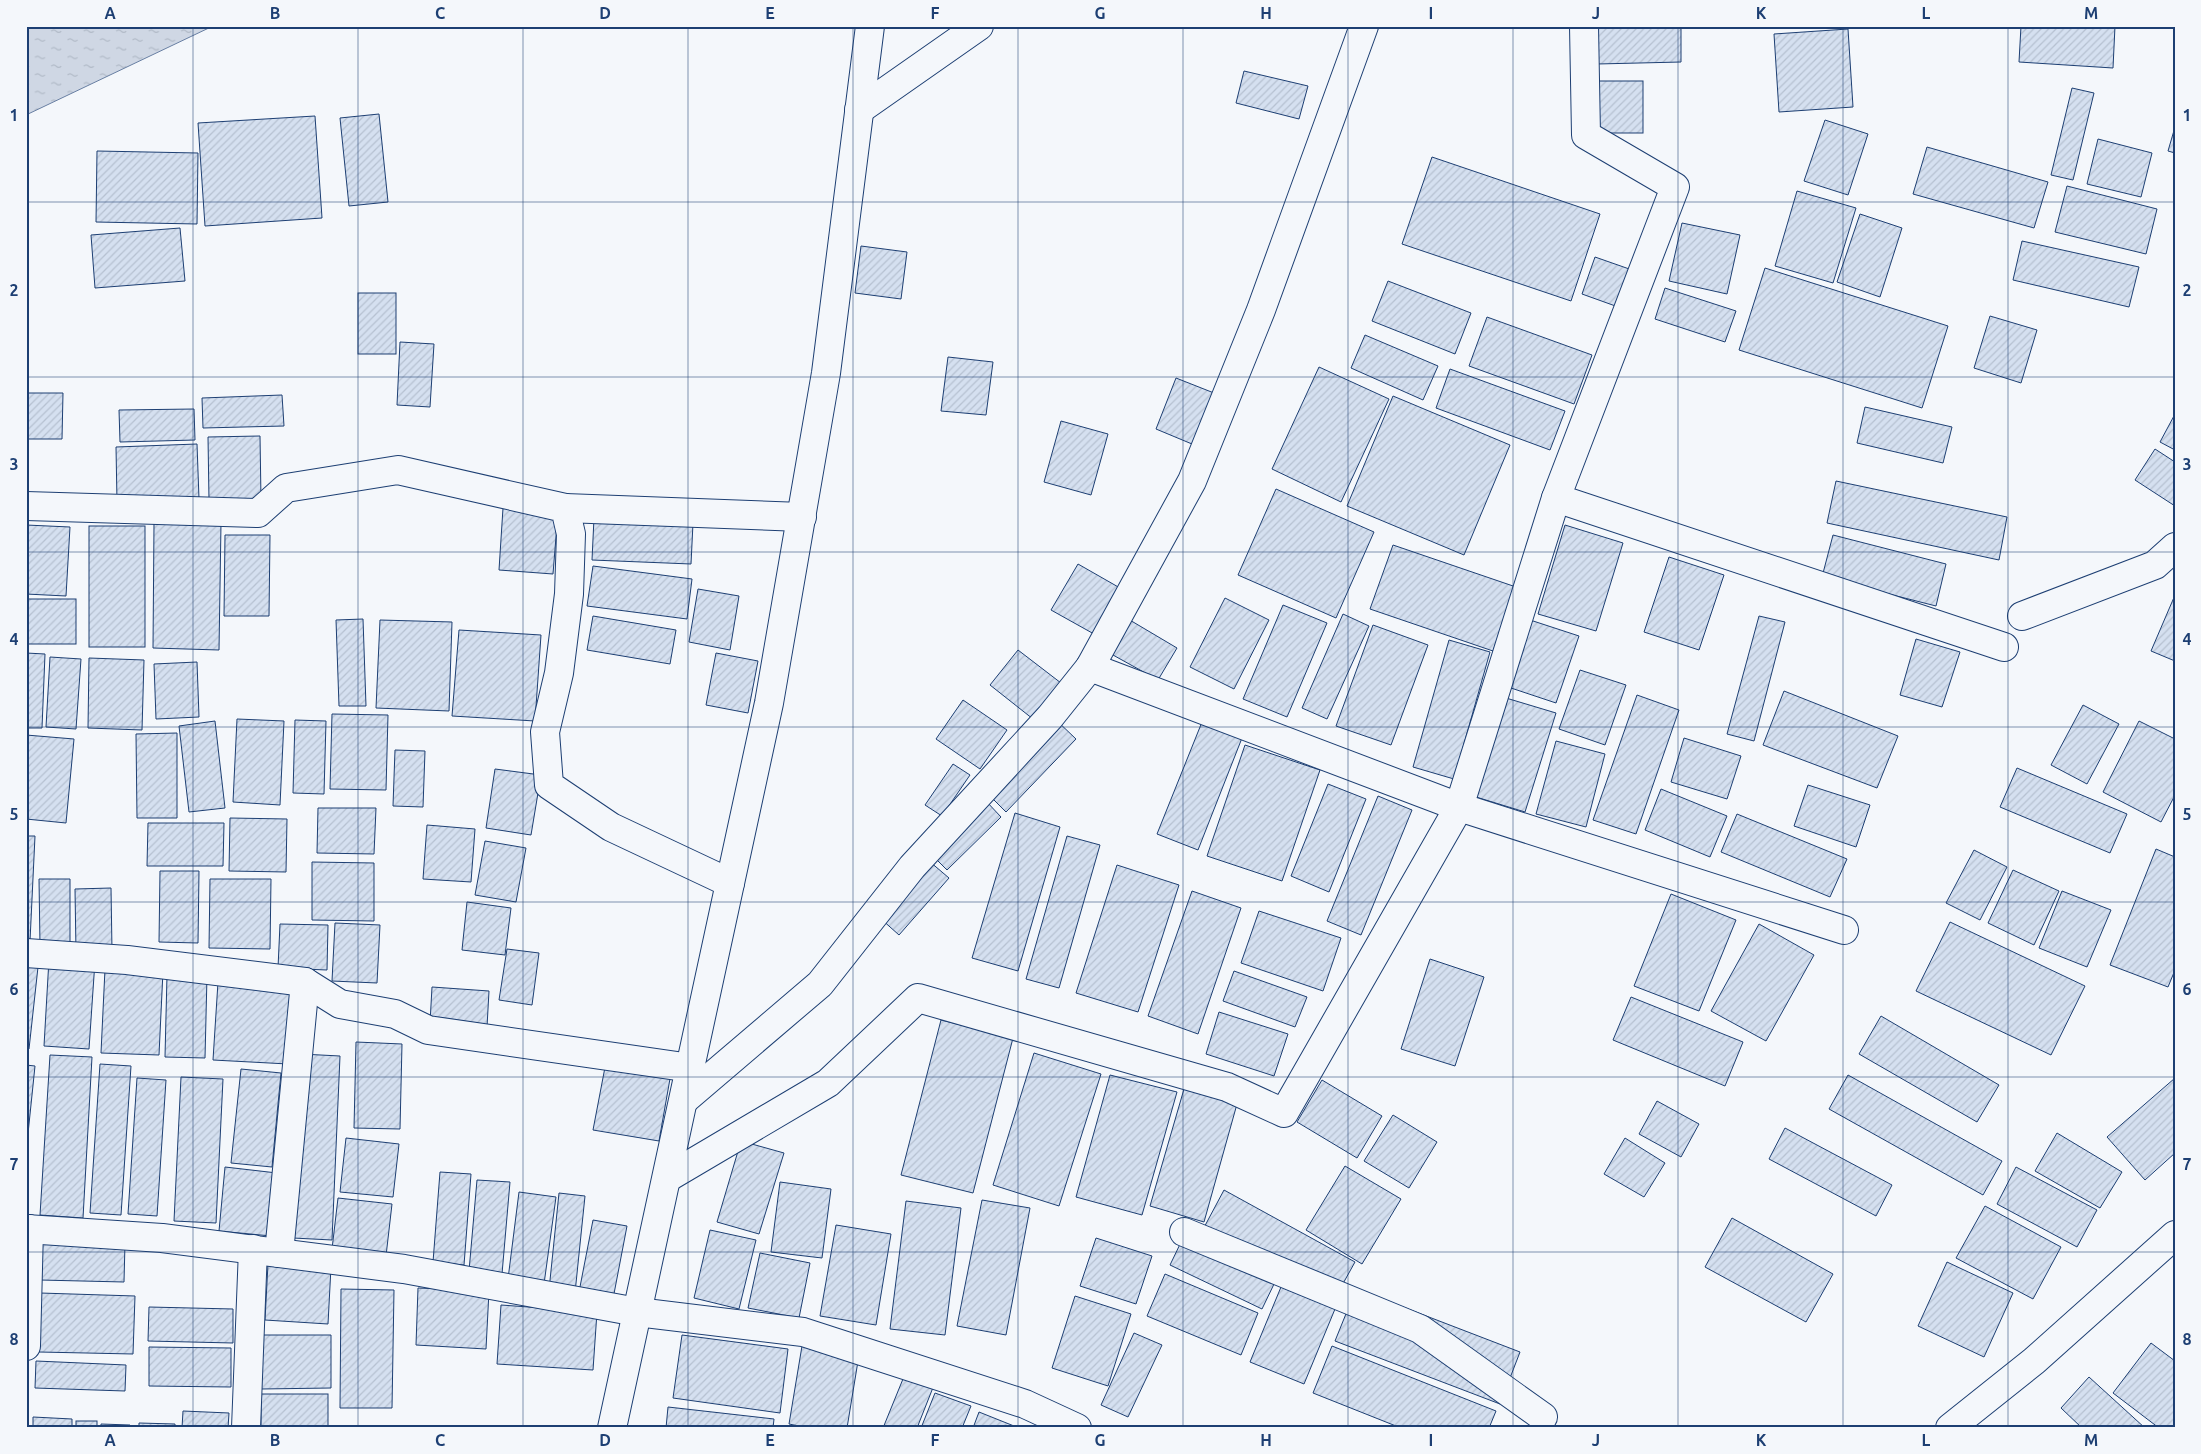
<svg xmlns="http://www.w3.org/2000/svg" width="2201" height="1454" font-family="Ubuntu,sans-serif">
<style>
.water{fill:url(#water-ripples);stroke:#687fa3}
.building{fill:url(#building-hatch);stroke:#1d3f73}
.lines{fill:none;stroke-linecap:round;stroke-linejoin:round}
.minor-casing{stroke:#1d3f73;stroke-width:30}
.tertiary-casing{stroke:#1d3f73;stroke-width:30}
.minor{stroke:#f4f7fb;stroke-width:28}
.tertiary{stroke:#f4f7fb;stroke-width:28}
.grid{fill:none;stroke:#1d3f73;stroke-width:1;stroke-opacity:0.55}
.neatline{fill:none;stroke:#1d3f73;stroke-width:2}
.grid-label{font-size:16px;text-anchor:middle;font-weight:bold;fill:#1d3f73}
</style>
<defs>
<pattern id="water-ripples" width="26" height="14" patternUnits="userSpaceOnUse" patternTransform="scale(1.25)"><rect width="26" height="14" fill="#cfd7e4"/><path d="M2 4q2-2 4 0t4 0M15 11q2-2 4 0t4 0" fill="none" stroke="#b1bac7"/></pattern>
<pattern id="building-hatch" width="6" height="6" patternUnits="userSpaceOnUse" patternTransform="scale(1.25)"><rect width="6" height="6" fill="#d5e0f0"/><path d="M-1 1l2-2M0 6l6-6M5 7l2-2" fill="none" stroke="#b6c1d1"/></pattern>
</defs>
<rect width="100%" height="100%" fill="#f4f7fb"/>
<polygon class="water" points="26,26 213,26 26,115"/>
<g class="building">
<polygon points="1597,26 1681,26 1681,62 1597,64"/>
<polygon points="2021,26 2115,26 2113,68 2019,62"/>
<polygon points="1848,29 1853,107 1779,112 1774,34"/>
<polygon points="1244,71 1308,86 1299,119 1236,103"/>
<rect x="1593" y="81" width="50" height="52"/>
<polygon points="2072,88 2094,93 2073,180 2051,175"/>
<polygon points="379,114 388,202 349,206 340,118"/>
<polygon points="315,116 322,218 205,226 198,123"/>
<polygon points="1825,120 1868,134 1848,195 1804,181"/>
<polygon points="2175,127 2175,153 2168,151"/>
<polygon points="2098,139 2152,153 2141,197 2087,184"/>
<polygon points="1927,147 2048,182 2034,228 1913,194"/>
<polygon points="97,151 198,153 197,224 96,222"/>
<polygon points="1432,157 1600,214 1571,301 1402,244"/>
<polygon points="2067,186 2157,209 2146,254 2055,232"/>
<polygon points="1797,191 1856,208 1833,283 1775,266"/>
<polygon points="1860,214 1902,228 1880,297 1837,282"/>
<polygon points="1682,223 1740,235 1727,294 1669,281"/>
<polygon points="180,228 185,281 95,288 91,235"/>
<polygon points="2022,241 2139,267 2129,307 2013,280"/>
<polygon points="861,246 907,252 901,299 855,293"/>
<polygon points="1595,257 1635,271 1621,308 1582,294"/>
<polygon points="1765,268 1948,326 1922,408 1739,350"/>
<polygon points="1388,281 1471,313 1455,354 1372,321"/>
<polygon points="1665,288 1736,311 1725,342 1655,319"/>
<rect x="358" y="293" width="38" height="61"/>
<polygon points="1990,316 2037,330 2021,383 1974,368"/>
<polygon points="1487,317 1592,355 1574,404 1469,366"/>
<polygon points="1365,335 1438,366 1423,400 1351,368"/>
<polygon points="400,342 434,344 430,407 397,405"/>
<polygon points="948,357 993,362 986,415 941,411"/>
<polygon points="1319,367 1389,399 1341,502 1272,469"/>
<polygon points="1450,369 1565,411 1550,450 1436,408"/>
<polygon points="1176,378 1214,393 1192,444 1156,429"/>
<polygon points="26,393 63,393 62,439 26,439"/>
<polygon points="282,395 284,426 203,428 202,398"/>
<polygon points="1393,396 1510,445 1464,555 1347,506"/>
<polygon points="1865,407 1952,427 1943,463 1857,443"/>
<polygon points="194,409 195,440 120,442 119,410"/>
<polygon points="2175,414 2175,450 2160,442"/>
<polygon points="1061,421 1108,434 1091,495 1044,482"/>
<polygon points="260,436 261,500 209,501 208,437"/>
<polygon points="197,444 199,499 117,502 116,447"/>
<polygon points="2155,449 2175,462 2175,506 2135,480"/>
<polygon points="1836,481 2007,517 1999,560 1827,523"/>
<polygon points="1276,489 1374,532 1336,618 1238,575"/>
<polygon points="503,508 558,512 553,574 499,570"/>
<polygon points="594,518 693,523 691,564 592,560"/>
<polygon points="154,523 221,523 219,650 153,648"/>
<polygon points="26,525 70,527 66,596 26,594"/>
<polygon points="1565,525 1623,543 1596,631 1538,614"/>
<rect x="89" y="526" width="56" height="121"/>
<polygon points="225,535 270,535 269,616 224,616"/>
<polygon points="1833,535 1946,564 1936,606 1822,577"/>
<polygon points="1393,545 1516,587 1493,651 1370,609"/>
<polygon points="1669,557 1724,575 1699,650 1644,632"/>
<polygon points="1078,564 1120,588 1094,634 1051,610"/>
<polygon points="593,566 692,579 687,619 587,606"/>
<polygon points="698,589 739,596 730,650 689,642"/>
<polygon points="2175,595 2175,661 2151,651"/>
<polygon points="1225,598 1269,620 1234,689 1190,667"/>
<rect x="26" y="599" width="50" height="45"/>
<polygon points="1283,605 1327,623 1287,717 1243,699"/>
<polygon points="1343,614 1369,626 1327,719 1302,708"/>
<polygon points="593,616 676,630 670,664 587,650"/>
<polygon points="1123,616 1177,648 1158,680 1104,650"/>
<polygon points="1759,616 1785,622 1754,741 1727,734"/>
<polygon points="1524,618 1579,636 1556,703 1502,685"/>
<polygon points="363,619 366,706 339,706 336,620"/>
<polygon points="380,620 452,622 449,711 376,708"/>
<polygon points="1373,625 1428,645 1391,745 1336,726"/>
<polygon points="459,630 541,635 535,721 452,716"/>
<polygon points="1916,639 1960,652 1942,707 1900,695"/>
<polygon points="1449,640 1490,652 1454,779 1413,767"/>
<polygon points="1018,650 1061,683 1033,719 990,685"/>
<polygon points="26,653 45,654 42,728 26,728"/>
<polygon points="716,653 758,661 748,713 706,705"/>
<polygon points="50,657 81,659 76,729 46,727"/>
<polygon points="89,658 144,660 142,730 88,728"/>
<polygon points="197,662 199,717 156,719 154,664"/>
<polygon points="1580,670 1626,685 1605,745 1559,729"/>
<polygon points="1784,691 1898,736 1877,788 1763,745"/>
<polygon points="1637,695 1679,710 1636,834 1593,820"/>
<polygon points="1506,698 1556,713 1525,812 1476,797"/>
<polygon points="963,700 1007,730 980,769 936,739"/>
<polygon points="2083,705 2119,724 2087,784 2051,765"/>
<polygon points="332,714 388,715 386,790 330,789"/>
<polygon points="1054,718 1076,739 1006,812 985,791"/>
<polygon points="237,719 284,721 280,805 233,802"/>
<polygon points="295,720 326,721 324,794 293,793"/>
<polygon points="215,721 225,808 189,812 179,726"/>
<polygon points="2139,721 2175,739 2175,795 2161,822 2103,792"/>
<polygon points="1202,722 1242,738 1198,850 1157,834"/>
<polygon points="177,733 177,818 137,818 136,734"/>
<polygon points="26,735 74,739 66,823 26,819"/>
<polygon points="1684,738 1741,756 1727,799 1671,782"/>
<polygon points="1556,741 1605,754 1586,827 1536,814"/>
<polygon points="1245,745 1320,770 1282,881 1207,856"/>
<polygon points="395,750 425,751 423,807 393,806"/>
<polygon points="953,764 970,775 942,816 925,805"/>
<polygon points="2017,768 2127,814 2110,853 2000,807"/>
<polygon points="495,769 541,775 531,835 486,828"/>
<polygon points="1328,784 1366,799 1329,892 1291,876"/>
<polygon points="1808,785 1870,805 1856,847 1794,826"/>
<polygon points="1661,789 1727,816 1710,857 1645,830"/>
<polygon points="1378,796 1412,810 1361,935 1327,921"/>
<polygon points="986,801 1001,817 947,870 932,855"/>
<polygon points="318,808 376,808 374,854 317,853"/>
<polygon points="1015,813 1060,827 1018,971 972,958"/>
<polygon points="1737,814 1847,859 1830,897 1721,852"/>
<polygon points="230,818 287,819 286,872 229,871"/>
<polygon points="148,823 224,823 223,866 147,866"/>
<polygon points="427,825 475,829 471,882 423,879"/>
<polygon points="26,836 35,836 30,941 26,941"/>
<polygon points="1067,836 1100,845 1059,988 1026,979"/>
<polygon points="485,841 526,848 516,902 475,895"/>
<polygon points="2156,849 2175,857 2175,970 2168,987 2110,965"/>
<polygon points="1974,850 2007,867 1980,920 1946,903"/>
<polygon points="929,861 949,878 899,935 880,918"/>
<polygon points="312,862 374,863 374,921 312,920"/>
<polygon points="1117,865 1179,885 1138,1012 1076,993"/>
<polygon points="2013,870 2059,891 2034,945 1988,923"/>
<polygon points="160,871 199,871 198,943 159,942"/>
<polygon points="39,879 70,879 70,946 40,946"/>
<polygon points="210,879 271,879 270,949 209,948"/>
<polygon points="111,888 112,951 76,952 75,889"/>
<polygon points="1192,891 1241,908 1198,1034 1148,1016"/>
<polygon points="2062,891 2111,910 2087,967 2039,948"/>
<polygon points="1671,894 1736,920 1699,1011 1634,986"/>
<polygon points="467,902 511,908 505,955 462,950"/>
<polygon points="1259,911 1341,938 1323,991 1241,963"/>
<polygon points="1950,922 2085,986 2051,1055 1916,991"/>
<polygon points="335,923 380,925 377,983 332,981"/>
<polygon points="280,924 328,925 327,970 278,968"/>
<polygon points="1759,924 1814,955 1766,1041 1711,1011"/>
<polygon points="507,949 539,953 532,1005 499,1000"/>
<polygon points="26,957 39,958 29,1049 26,1048"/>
<polygon points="49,959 95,961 89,1049 44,1046"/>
<polygon points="1430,959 1484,977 1455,1066 1401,1049"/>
<polygon points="105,969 163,971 159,1055 101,1053"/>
<polygon points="1234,971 1307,997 1295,1027 1223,1001"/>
<polygon points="167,975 207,976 205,1058 165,1057"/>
<polygon points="218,982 292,986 288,1064 213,1060"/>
<polygon points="432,987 489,991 487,1027 430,1023"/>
<polygon points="1631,997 1743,1042 1725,1086 1613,1040"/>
<polygon points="1219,1012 1288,1034 1274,1076 1206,1054"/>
<polygon points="1881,1016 1999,1085 1977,1122 1859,1054"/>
<polygon points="941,1020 1013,1038 973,1193 901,1175"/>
<polygon points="356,1042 402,1044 400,1129 354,1128"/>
<polygon points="1034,1053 1101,1074 1059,1206 993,1185"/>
<polygon points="301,1054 340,1056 332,1240 293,1238"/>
<polygon points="50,1055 92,1057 83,1218 40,1215"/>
<polygon points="606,1062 671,1073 659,1141 593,1130"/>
<polygon points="100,1064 131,1066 121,1215 90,1213"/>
<polygon points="26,1065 35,1066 26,1153"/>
<polygon points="241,1069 281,1073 272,1167 231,1163"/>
<polygon points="1110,1075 1177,1092 1142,1215 1076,1197"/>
<polygon points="1848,1075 2002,1161 1983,1195 1829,1109"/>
<polygon points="181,1077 223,1079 216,1223 174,1221"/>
<polygon points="137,1078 166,1080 157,1216 128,1214"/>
<polygon points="2175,1078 2175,1153 2145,1180 2107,1137"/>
<polygon points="1322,1080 1382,1116 1357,1158 1297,1122"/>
<polygon points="1184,1089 1237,1104 1204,1222 1150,1206"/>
<polygon points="1657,1101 1699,1124 1681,1157 1639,1134"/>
<polygon points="1393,1115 1437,1142 1409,1188 1364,1161"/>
<polygon points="1785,1128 1892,1185 1876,1216 1769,1159"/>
<polygon points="2057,1133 2122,1172 2100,1208 2035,1171"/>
<polygon points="346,1138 399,1144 393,1197 340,1192"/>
<polygon points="1625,1138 1665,1163 1644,1197 1604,1174"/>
<polygon points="741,1141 784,1153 759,1234 717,1222"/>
<polygon points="1345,1166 1401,1199 1362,1264 1306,1230"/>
<polygon points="225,1167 277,1173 271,1236 219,1231"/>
<polygon points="2016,1167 2097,1210 2077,1247 1997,1204"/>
<polygon points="440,1172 471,1174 464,1265 433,1262"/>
<polygon points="477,1180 510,1182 502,1274 469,1271"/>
<polygon points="780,1182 831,1189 822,1258 771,1252"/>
<polygon points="1224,1190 1355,1262 1330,1307 1200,1235"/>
<polygon points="519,1192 556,1197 544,1284 508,1279"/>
<polygon points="559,1193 585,1196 575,1293 549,1290"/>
<polygon points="338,1198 392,1204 386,1256 332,1249"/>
<polygon points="982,1200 1030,1208 1006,1335 957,1326"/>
<polygon points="906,1201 961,1208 945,1335 890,1329"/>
<polygon points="1985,1206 2061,1247 2033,1299 1956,1258"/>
<polygon points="1732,1218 1833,1274 1806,1322 1705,1267"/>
<polygon points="593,1220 627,1226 613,1299 579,1292"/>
<polygon points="836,1225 891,1234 876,1325 820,1316"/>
<polygon points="710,1230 756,1240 739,1309 694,1298"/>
<polygon points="1096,1238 1152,1256 1136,1304 1080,1286"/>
<polygon points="1183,1238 1275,1282 1262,1309 1170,1265"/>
<polygon points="40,1240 125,1243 124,1282 40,1280"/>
<polygon points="760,1253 810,1263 799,1318 748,1308"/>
<polygon points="1947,1262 2013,1293 1984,1357 1918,1326"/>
<polygon points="268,1264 331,1267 328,1324 265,1320"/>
<polygon points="1165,1274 1258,1313 1241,1355 1147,1316"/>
<polygon points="1281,1287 1335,1309 1304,1384 1250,1362"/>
<polygon points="418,1288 489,1291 486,1349 416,1345"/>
<polygon points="341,1289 394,1290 392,1408 340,1408"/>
<polygon points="1356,1289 1520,1352 1500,1404 1335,1341"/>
<polygon points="40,1293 135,1296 133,1354 39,1352"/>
<polygon points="1075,1296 1131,1314 1108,1386 1052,1368"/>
<polygon points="501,1305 597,1312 593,1370 497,1364"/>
<polygon points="149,1307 233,1309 233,1343 148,1341"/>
<polygon points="1134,1333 1162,1345 1128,1417 1101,1405"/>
<polygon points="260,1335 331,1335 331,1388 261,1389"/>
<polygon points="682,1335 788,1349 780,1413 673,1398"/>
<polygon points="2151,1343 2175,1361 2175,1428 2159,1428 2113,1393"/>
<polygon points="802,1346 859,1355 847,1428 809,1428 789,1424"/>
<polygon points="1332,1346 1496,1411 1489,1428 1401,1428 1313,1393"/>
<polygon points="149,1347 231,1348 231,1387 149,1386"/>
<polygon points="36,1361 126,1365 125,1391 35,1388"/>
<polygon points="905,1374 934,1385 917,1428 883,1428"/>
<polygon points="2089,1377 2145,1428 2082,1428 2061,1408"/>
<polygon points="935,1393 971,1406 962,1428 921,1428"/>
<rect x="261" y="1394" width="67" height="34"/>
<polygon points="668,1407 774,1419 773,1428 666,1428"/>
<polygon points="183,1411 229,1413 228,1428 182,1428"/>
<polygon points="979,1412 1019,1428 973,1428"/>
<polygon points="33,1417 72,1419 72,1428 33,1428"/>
<rect x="76" y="1421" width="21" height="7"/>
<polygon points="139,1423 175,1424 175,1428 139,1428"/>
<polygon points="101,1424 130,1425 130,1428 101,1428"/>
</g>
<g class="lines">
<g class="minor-casing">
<g id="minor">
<polyline points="1584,26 1586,135 1675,187 1556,498 2004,647"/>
<polyline points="859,110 979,26"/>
<polyline points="26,506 258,513 286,488 398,470 565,508 571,534 569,594 559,673 545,732 549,785 611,827 730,883"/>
<polyline points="565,508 802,517"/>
<polyline points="2022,616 2155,565 2175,547"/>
<polyline points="1090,667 1459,807 1844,930"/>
<polyline points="26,953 127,960 305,982 340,1004 395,1014 428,1030 691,1068"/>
<polyline points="684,1100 820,984 912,867 1050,717 1090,667 1192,481 1261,310 1364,26"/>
<polyline points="667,1178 828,1083 918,998 1227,1087 1284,1113 1459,807 1556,498"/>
<polyline points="26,1229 162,1238 404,1269 637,1312 803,1332 1025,1404 1077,1428"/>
<polyline points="1184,1232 1420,1329 1543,1417"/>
<polyline points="279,1253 305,982"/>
<polyline points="26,1346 29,1229"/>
<polyline points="246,1428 253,1249"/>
<polyline points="612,1428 769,703 826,373 870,26"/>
</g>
</g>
<g class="tertiary-casing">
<polyline id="tertiary" points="1950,1428 2034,1361 2175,1235"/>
</g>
<use href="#minor" class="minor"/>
<use href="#tertiary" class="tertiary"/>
</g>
<path class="grid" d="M193 26V1428M358 26V1428M523 26V1428M688 26V1428M853 26V1428M1018 26V1428M1183 26V1428M1348 26V1428M1513 26V1428M1678 26V1428M1843 26V1428M2008 26V1428M26 202H2175M26 377H2175M26 552H2175M26 727H2175M26 902H2175M26 1077H2175M26 1252H2175"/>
<rect width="2201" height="1454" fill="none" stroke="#f4f7fb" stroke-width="55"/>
<rect x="28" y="28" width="2146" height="1398" class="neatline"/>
<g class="grid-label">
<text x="110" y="19">A</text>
<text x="275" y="19">B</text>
<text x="440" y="19">C</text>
<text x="605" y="19">D</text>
<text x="770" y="19">E</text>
<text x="935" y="19">F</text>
<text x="1100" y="19">G</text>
<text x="1266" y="19">H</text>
<text x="1431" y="19">I</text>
<text x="1596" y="19">J</text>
<text x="1761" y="19">K</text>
<text x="1926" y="19">L</text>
<text x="2091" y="19">M</text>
<text x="14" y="121">1</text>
<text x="2187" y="121">1</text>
<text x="14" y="296">2</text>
<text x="2187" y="296">2</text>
<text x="14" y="470">3</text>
<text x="2187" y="470">3</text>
<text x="14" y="645">4</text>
<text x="2187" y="645">4</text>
<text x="14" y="820">5</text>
<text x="2187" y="820">5</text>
<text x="14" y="995">6</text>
<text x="2187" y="995">6</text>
<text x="14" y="1170">7</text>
<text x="2187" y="1170">7</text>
<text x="14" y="1345">8</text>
<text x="2187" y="1345">8</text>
<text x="110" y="1446">A</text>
<text x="275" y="1446">B</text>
<text x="440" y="1446">C</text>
<text x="605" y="1446">D</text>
<text x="770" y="1446">E</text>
<text x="935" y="1446">F</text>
<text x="1100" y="1446">G</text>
<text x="1266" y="1446">H</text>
<text x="1431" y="1446">I</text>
<text x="1596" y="1446">J</text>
<text x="1761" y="1446">K</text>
<text x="1926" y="1446">L</text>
<text x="2091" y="1446">M</text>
</g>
</svg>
